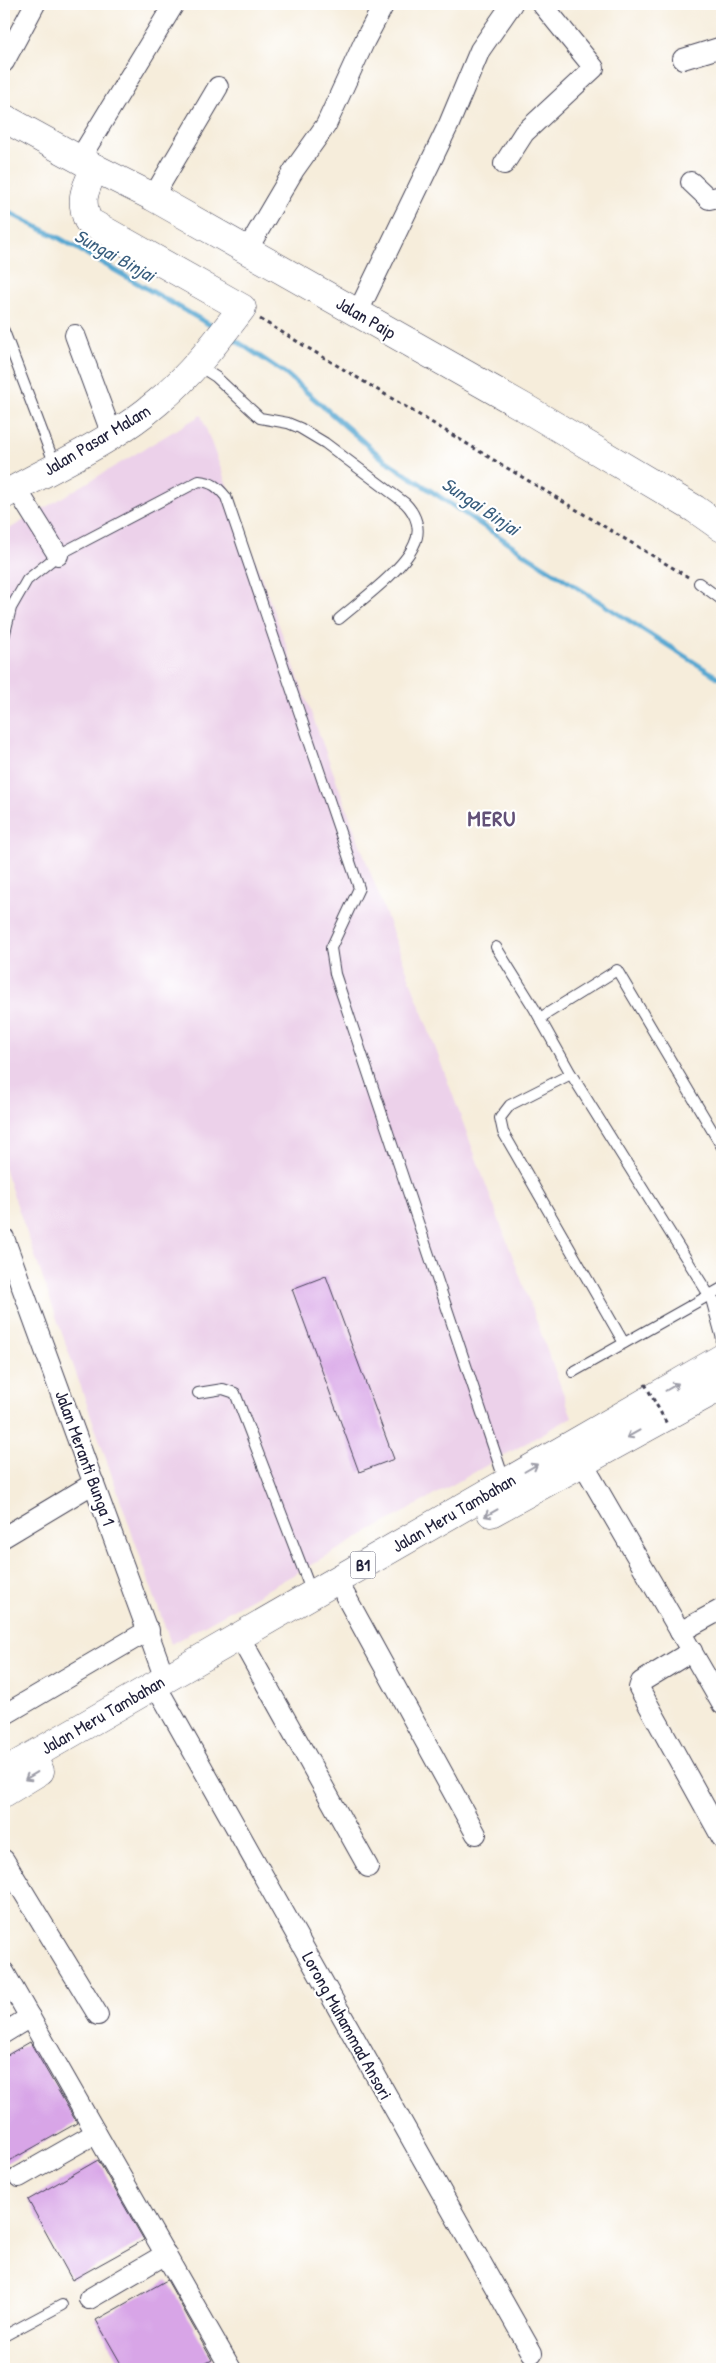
<svg xmlns="http://www.w3.org/2000/svg" width="726" height="2373" font-family="'Patrick Hand',sans-serif">
<style>
.built{fill:#ecd1ea}
.lines{fill:none;stroke-linecap:round;stroke-linejoin:round}
.stream{stroke:#56a7d1;stroke-width:5}
.building{fill:#d8a5e7}
.lane-casing{stroke:#424053;stroke-width:12}
.street-casing{stroke:#424053;stroke-width:22}
.secondary-casing{stroke:#424053;stroke-width:29}
.primary-casing{stroke:#424053;stroke-width:29}
.path{stroke:#424053;stroke-width:3;stroke-dasharray:4 4;stroke-linecap:butt}
.lane{stroke:#fff;stroke-width:10}
.street{stroke:#fff;stroke-width:20}
.secondary{stroke:#fff;stroke-width:28}
.primary{stroke:#fff;stroke-width:28}
.path-bridge{stroke:#424053;stroke-width:3;stroke-dasharray:4 4;stroke-linecap:butt}
.oneway{stroke:#9c9ca7}
.labels{text-anchor:middle;stroke-width:4.5;stroke-linejoin:round;paint-order:stroke}
.shield{fill:#fff;stroke:#646476;stroke-width:1}
.shield-label{font-size:16px;font-weight:bold;fill:#22223b}
.street-label{font-size:18px;fill:#22223b;stroke:#fff}
.water-label{font-size:19px;font-style:italic;fill:#395e7e;stroke:#fff}
.district-label{font-size:22px;font-weight:bold;letter-spacing:1px;fill:#625077;stroke:#fff}
</style>
<rect width="100%" height="100%" fill="#fff"/>
<filter id="ink" filterUnits="userSpaceOnUse"><feTurbulence type="fractalNoise" baseFrequency=".02" numOctaves="2"/><feDisplacementMap in="SourceGraphic" scale="10" xChannelSelector="R" yChannelSelector="G"/><feConvolveMatrix kernelMatrix="1 2 1 2 8 2 1 2 1" color-interpolation-filters="sRGB"/></filter>
<filter id="wash" filterUnits="userSpaceOnUse"><feTurbulence type="fractalNoise" baseFrequency=".0096" numOctaves="4" result="noise"/><feDisplacementMap in="SourceGraphic" scale="20" xChannelSelector="R" yChannelSelector="G"/><feGaussianBlur stdDeviation="1.12" result="paint"/><feColorMatrix in="noise" values="0 0 0 0 0 0 0 0 0 0 0 0 0 0 0 0 0 1.4 0 .05"/><feComposite in="paint" operator="in"/></filter>
<g filter="url(#wash)">
<rect width="100%" height="100%" fill="#f6eddb"/>
<polygon class="built" points="201,415 572,1417 171,1644 4,1168 4,532"/>
<g class="lines">
<g class="stream">
<polyline points="4,210 59,238 212,326"/>
<polyline points="235,340 286,374 382,458 528,556 722,680"/>
</g>
</g>
<g id="blocks">
<g class="building">
<polygon points="326,1276 394,1459 359,1472 292,1289"/>
<polygon points="30,2042 77,2123 4,2164 4,2057"/>
<polygon points="98,2160 144,2240 72,2280 28,2200"/>
<polygon points="167,2280 212,2360 195,2369 124,2369 96,2320"/>
</g>
</g>
</g>
<g filter="url(#ink)">
<use href="#blocks" fill-opacity="0" stroke="#424053" stroke-width="1"/>
<g class="lines">
<g class="lane-casing">
<g id="lane">
<polyline points="4,331 55,465"/>
<path d="M197 365 216 377 260 418 288 423 300 428 325 443 405 503C416 514 422 530 414 545 403 570 360 601 339 619"/>
<polyline points="699,583 722,600"/>
<path d="M4 637 11 608 27 580 58 555 199 481C212 482 218 487 226 497L359 888 331 948 335 974 505 1482"/>
<polyline points="496,947 534,1008 571,1074 709,1295 722,1309"/>
<polyline points="540,1018 617,970 722,1147"/>
<polyline points="571,1074 510,1105 500,1118 503,1132 624,1343"/>
<polyline points="711,1299 722,1339 721,1356"/>
<polyline points="573,1372 722,1288"/>
<polyline points="198,1393 223,1389 235,1393 312,1593"/>
<polyline points="4,2336 62,2305"/>
</g>
</g>
<g class="street-casing">
<g id="street">
<polyline points="683,59 722,47"/>
<polyline points="4,62 35,4"/>
<polyline points="79,160 174,4"/>
<polyline points="504,164 524,133 594,68 542,4"/>
<polyline points="691,182 709,199 722,196"/>
<polyline points="153,197 218,87"/>
<polyline points="247,250 294,170 326,125 365,40 384,4"/>
<polyline points="357,314 449,124 480,50 512,4"/>
<polyline points="75,335 112,435"/>
<polyline points="16,488 58,555"/>
<polyline points="4,1238 165,1679"/>
<polyline points="582,1462 722,1704"/>
<polyline points="4,1537 94,1483"/>
<polyline points="345,1595 476,1834"/>
<polyline points="680,1632 722,1609"/>
<polyline points="247,1650 368,1867"/>
<polyline points="692,1651 641,1682 639,1688 722,1838"/>
<polyline points="163,1698 532,2353"/>
<polyline points="4,1715 149,1630"/>
<polyline points="4,1860 98,2015"/>
<polyline points="4,1972 231,2369"/>
<polyline points="4,2033 30,2017"/>
<polyline points="19,2177 96,2133"/>
<polyline points="89,2299 166,2254"/>
</g>
</g>
<g class="secondary-casing">
<g id="secondary">
<polyline points="4,118 95,168 153,197 527,409 695,509 722,528"/>
<path d="M4 495C55 466 113 441 158 402 190 376 217 341 242 308L88 221C79 199 85 189 95 168"/>
</g>
</g>
<g class="primary-casing">
<g id="primary">
<polyline points="491,1513 722,1386"/>
<polyline points="4,1772 722,1358"/>
<polyline points="4,1793 40,1771"/>
</g>
</g>
<polyline class="path" points="260,319 688,577"/>
<use href="#lane" class="lane"/>
<use href="#street" class="street"/>
<use href="#secondary" class="secondary"/>
<use href="#primary" class="primary"/>
<polyline class="path-bridge" points="645,1384 667,1424"/>
</g>
<defs><path id="oneway-shaft" d="M-6 0H5M1.5-3L5.5 0L1.5 3" fill="none" stroke-width="1.6" stroke-linecap="round" stroke-linejoin="round" transform="scale(1.25)"/></defs>
<g class="oneway">
<use href="#oneway-shaft" transform="translate(672 1387) rotate(-30)"/>
<use href="#oneway-shaft" transform="translate(633 1434) rotate(151)"/>
<use href="#oneway-shaft" transform="translate(531 1468) rotate(-30)"/>
<use href="#oneway-shaft" transform="translate(491 1513) rotate(151)"/>
<use href="#oneway-shaft" transform="translate(31 1776) rotate(149)"/>
</g>
</g>
<g class="labels">
<rect class="shield" x="350.5" y="1551.5" width="25" height="27" rx="4"/>
<g class="shield-label">
<text x="363" y="1571">B1</text>
</g>
<g class="street-label">
<text transform="translate(366 318) rotate(30)" y="6">Jalan Paip</text>
<text transform="translate(97 440) rotate(-31)" y="6">Jalan Pasar Malam</text>
<text transform="translate(85 1458) rotate(70)" y="6">Jalan Meranti Bunga 1</text>
<text transform="translate(454 1513) rotate(-30)" y="6">Jalan Meru Tambahan</text>
<text transform="translate(103 1715) rotate(-30)" y="6">Jalan Meru Tambahan</text>
<text transform="translate(347 2026) rotate(61)" y="6">Lorong Muhammad Ansori</text>
</g>
<g class="water-label">
<text transform="translate(115 255) rotate(29)" y="7">Sungai Binjai</text>
<text transform="translate(481 506) rotate(34)" y="7">Sungai Binjai</text>
</g>
<g class="district-label">
<text x="492" y="826">MERU</text>
</g>
</g>
<rect width="726" height="2373" fill="none" stroke="#fff" stroke-width="20"/>
</svg>
